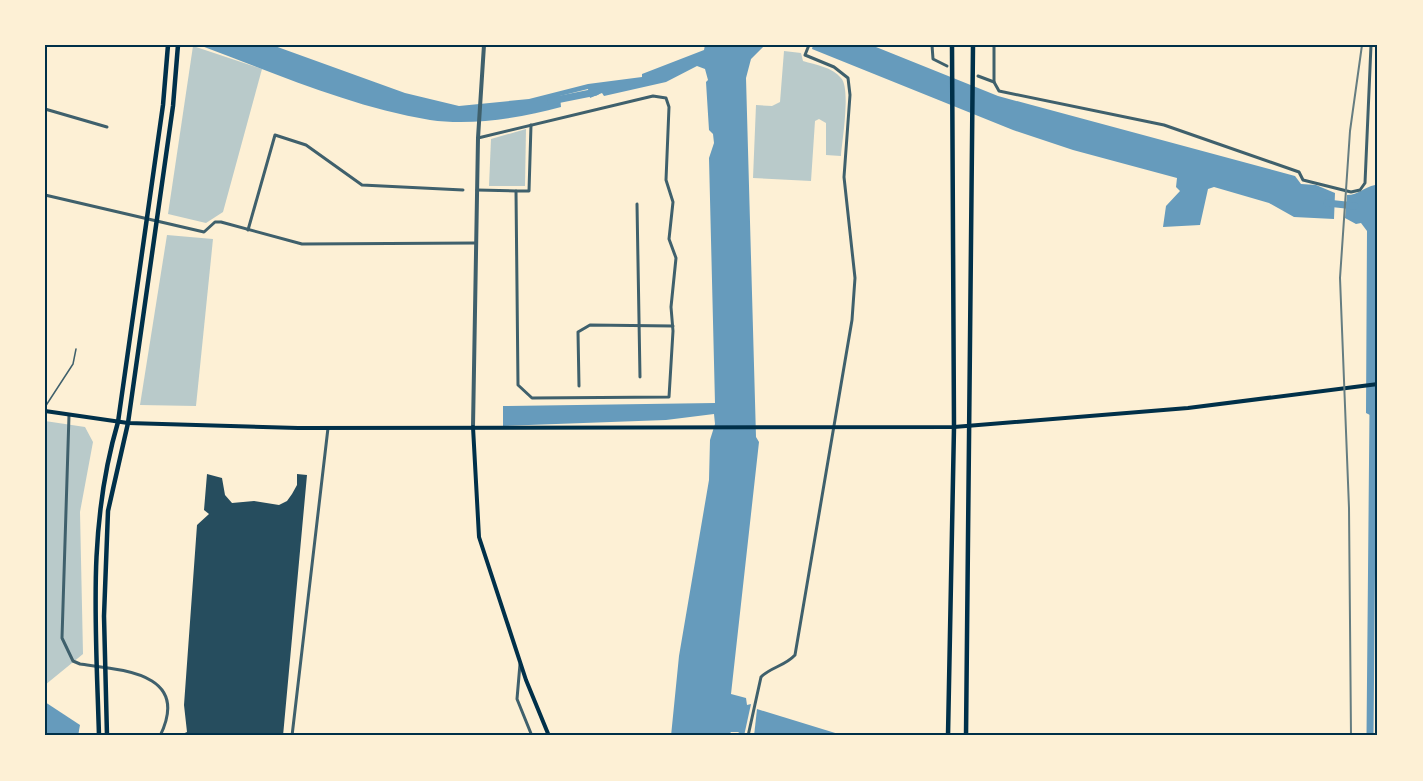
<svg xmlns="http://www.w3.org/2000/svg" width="1423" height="781" font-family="Mulish,sans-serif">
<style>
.green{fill:#b9caca}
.water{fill:#669bbc}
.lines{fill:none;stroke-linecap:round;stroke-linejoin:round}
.canal{stroke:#669bbc;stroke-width:7}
.building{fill:#264d5e}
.service{stroke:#3f606c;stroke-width:1.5}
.minor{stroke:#3f606c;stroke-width:3}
.tertiary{stroke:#3f606c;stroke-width:4}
.secondary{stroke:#003049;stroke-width:4}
.primary{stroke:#003049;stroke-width:4.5}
.rail{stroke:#657d81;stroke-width:2}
.neatline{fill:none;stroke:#003049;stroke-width:2}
</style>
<rect width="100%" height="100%" fill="#fdf0d5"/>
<g class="green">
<polygon points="193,46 262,69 223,212 206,223 168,214"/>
<path d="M784 51 801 53 803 61C816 65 832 67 841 78 851 88 842 141 841 156L826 155V123L819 119 815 121 811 181 753 178 756 105 772 106 780 102Z"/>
<polygon points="526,129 525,186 489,186 491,139"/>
<polygon points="167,235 213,239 196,406 140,405"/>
<polygon points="45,421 85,427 93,442 80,512 83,654 45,685"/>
</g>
<g class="water">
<path d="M199 45H272L405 93 459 106 529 99 588 84 642 77V74L704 50 705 45H765L751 59 746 78 756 437 759 442 731 694 746 698 747 705 751 704 744 736 738 732H731L728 736H671L679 656 709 480 710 440 715 424 714 414 666 420 503 426V406L715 403 709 158 714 143 713 134 709 130 706 82 708 80 705 69 697 66 666 82 604 96 602 93 590 98 588 89 560 96 561 107C521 118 472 126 430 120 351 107 274 73 199 45Z"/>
<polygon points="813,45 871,45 998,96 1295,176 1301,184 1316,185 1335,193 1334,219 1294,217 1269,203 1214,187 1208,189 1200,225 1163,227 1166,206 1180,191 1176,187 1177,178 1073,150 1013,130 812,49"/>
<path d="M1378 181V419L1366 413 1367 231 1361 223 1356 224 1345 218 1347 195C1359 195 1364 187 1375 185Z"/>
<polygon points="45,702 80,725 78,736 45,736"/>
<polygon points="757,709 845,736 754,736"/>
</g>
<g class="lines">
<g class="canal">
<polyline points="551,101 596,92"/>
<polyline points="1327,203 1355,206"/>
<polyline points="1370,736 1373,409"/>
</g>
</g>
<polygon class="building" points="207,474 222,478 225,495 232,503 254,501 279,505 287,501 292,494 297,485 297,474 307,475 283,736 178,736 187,732 184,705 197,525 209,514 204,510"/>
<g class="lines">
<polyline class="service" points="45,407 73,364 76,349"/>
<g class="minor">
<polyline points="932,45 933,59 947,66"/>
<polyline points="994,45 994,82 999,91 1164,125 1299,172 1303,180 1351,192 1360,190 1365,183 1371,45"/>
<polyline points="978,76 994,82"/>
<polyline points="45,109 107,127"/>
<polyline points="477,190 516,191 518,385 532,398 669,397 673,331 671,307 676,258 669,239 673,202 666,180 669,107 666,98 653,96 478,138"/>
<polyline points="516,191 529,191 531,125"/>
<polyline points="45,195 204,232 215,222 221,222 302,244 476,243"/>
<polyline points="637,204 640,377"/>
<polyline points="248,230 275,135 306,145 362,185 463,190"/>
<polyline points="579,386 578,332 590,325 673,326"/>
<path d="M69 415 62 638 73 661 80 664C123 670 191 673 160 736"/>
<polyline points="520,664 517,699 532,736"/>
<polyline points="292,736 328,428"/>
<path d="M748 736 761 677C771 667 785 666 795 655L852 320 855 278 844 177 850 95 848 78 834 67 805 55 809 45"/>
</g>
<polyline class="tertiary" points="473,427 478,138 484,45"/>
<g class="secondary">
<polyline points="45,411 128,423 298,428 954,427 1188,408 1378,384"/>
<polyline points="473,427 479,537 526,680 549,736"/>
</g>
<g class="primary">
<path d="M99 736C96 628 87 527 118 422L163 105 168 45"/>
<polyline points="107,736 104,616 108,511 128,423 173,106 178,45"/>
<polyline points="948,736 954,427 952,45"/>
<polyline points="966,736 973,45"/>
</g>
<polyline class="rail" points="1351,736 1349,508 1340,278 1350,131 1362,45"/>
</g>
<rect width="1423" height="781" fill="none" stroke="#fdf0d5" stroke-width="93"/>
<rect x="46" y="46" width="1330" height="688" class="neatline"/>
</svg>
